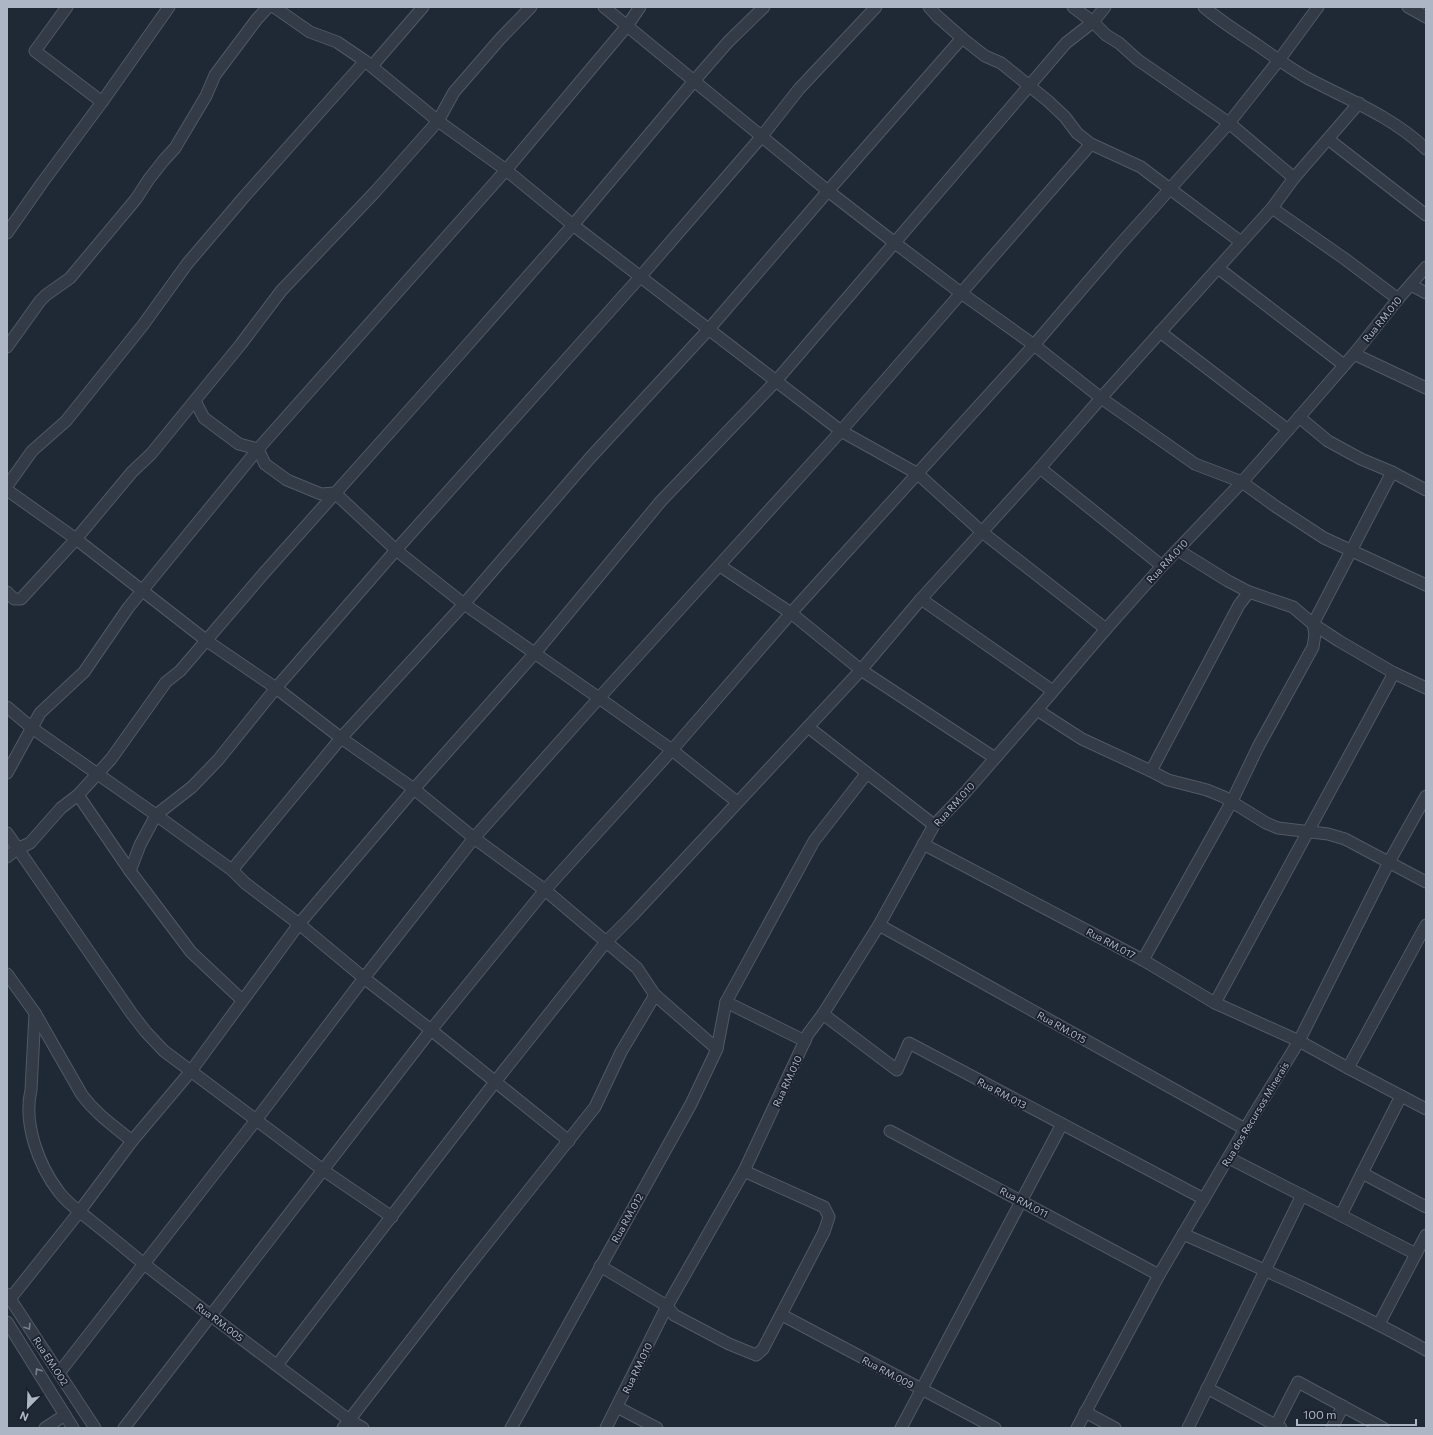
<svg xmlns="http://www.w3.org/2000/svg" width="1433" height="1435" font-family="Commissioner,sans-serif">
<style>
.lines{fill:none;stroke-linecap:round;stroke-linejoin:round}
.minor-casing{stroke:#505965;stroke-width:13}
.minor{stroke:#333b47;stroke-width:11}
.oneway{stroke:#767f8c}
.labels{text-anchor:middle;stroke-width:3.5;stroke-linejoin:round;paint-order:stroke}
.street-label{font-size:10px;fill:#adb6c4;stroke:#19202b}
</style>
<rect width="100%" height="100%" fill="#1f2936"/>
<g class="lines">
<g class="minor-casing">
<g id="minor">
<polyline points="67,7 35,51 102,102"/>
<polyline points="274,7 310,32 337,42 365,61 438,121 506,170 573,225 841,431 918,474 982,532 1106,629"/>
<polyline points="604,7 828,191 895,243 961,293 1034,345 1101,398 1195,464 1242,482 1275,506 1324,538 1426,585"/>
<polyline points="929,7 937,16 962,38 985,56 1001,63 1048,101 1065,117 1077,133 1091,144 1141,167 1150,174 1241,242"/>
<polyline points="1073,7 1093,22 1106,35 1119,43 1138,60 1229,123 1294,178"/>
<path d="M1204 7C1220 21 1238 32 1256 44 1273 56 1291 69 1309 79 1349 100 1393 117 1426 149"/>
<polyline points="1408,7 1426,17"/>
<polyline points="372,66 423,7"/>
<polyline points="1328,139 1426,215"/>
<polyline points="1272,208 1345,259 1398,299"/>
<polyline points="7,233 42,183 102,102 169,7"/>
<polyline points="1218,268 1344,365"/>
<polyline points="1411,285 1426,293"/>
<polyline points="1160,332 1288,430"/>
<polyline points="7,347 40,301 46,295 70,278 136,199 149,179 164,160 175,148 206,96 215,75 257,19 268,7"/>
<polyline points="1354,354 1426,388"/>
<polyline points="195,401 204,418 239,444 258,449 265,464 287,480 321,494 335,493 396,550 464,604 599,698 672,750 737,802"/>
<polyline points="1299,417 1328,441 1361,459 1392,472 1426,490"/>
<polyline points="1040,468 1162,566"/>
<polyline points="7,486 32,451 66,421 143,325 187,264 244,197 365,61"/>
<polyline points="7,490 76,539 207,641 276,688 341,738 414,789 474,838 545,890 637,968 655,995 717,1049"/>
<polyline points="1178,550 1228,581 1249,592 1293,607 1313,624 1339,641 1394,673 1426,688"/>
<polyline points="720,566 791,613 861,670 995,758"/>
<polyline points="7,592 14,599 21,599 76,539 132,472 151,454 241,344 281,291 375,192 438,121 454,92 500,39 531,7"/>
<polyline points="921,599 1053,691"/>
<polyline points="7,707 32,728 156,815 232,870 245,883 299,924 364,978 431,1030 569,1141"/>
<polyline points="1037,710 1082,739 1151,771 1168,780 1207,790 1224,797 1266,823 1278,828 1328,834 1345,839 1426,882"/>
<polyline points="808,727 934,825"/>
<polyline points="1151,771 1239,605 1249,592"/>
<polyline points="7,773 40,713 84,672 128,608 258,449 506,170 627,26 640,7"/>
<polyline points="78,795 130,871 191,952 242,1000"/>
<polyline points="7,833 132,1014 146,1032 164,1051 323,1170 392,1217"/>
<polyline points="923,844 1143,960 1215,1003 1299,1041 1348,1068 1426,1109"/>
<polyline points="7,857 17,849 30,843 61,808 78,795 111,759 166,682 180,671 265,572 455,359 573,225 694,81 728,42 764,7"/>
<polyline points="232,870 341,738 464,604 590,458 709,329 828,191 962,38"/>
<polyline points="130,871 140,845 156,815 192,787 218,760 276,688 396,550 641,276 762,136 799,89 876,7"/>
<polyline points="879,925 1245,1129"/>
<polyline points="1143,960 1232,801 1258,747 1313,647 1315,634 1313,624 1392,472"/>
<path d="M7 974 35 1013 82 1095C96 1114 114 1126 132 1141"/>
<polyline points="726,1002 805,1041"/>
<polyline points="1215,1003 1394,673"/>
<path d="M35 1013 31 1090C23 1124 39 1166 59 1192 67 1203 80 1212 90 1220 105 1232 119 1243 133 1255 203 1311 277 1365 349 1420L363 1428"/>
<polyline points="823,1014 897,1070 909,1043 1204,1199"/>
<polyline points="1348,1068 1426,925"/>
<polyline points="890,1131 1159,1275"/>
<polyline points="1229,1158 1416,1254"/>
<polyline points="1362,1173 1401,1096"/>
<polyline points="1341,1215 1362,1173 1426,1207"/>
<path d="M1183 1234C1265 1270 1347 1306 1426 1350"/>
<polyline points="600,1266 667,1306 674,1315 729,1344 756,1355 763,1349 824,1232 829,1217 824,1207 744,1171"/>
<polyline points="7,1294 95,1428"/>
<polyline points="10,1299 76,1216 132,1141 191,1071 299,924 414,789 535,653 661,501 776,381 1066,43 1093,22 1105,7"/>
<polyline points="782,1315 995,1428"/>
<polyline points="7,1322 73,1428"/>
<polyline points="1379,1324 1426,1235"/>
<polyline points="277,1365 495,1082 606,942 632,916 861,670 921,599 1040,468 1101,398 1272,208 1294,178 1359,103"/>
<polyline points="59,1373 256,1120 364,978 474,838 599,698 841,431 1091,144"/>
<polyline points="1207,1388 1281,1428"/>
<polyline points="617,1407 657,1428"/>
<polyline points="1085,1412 1115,1428"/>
<polyline points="1276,1425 1298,1382 1383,1428"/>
<polyline points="45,1428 65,1415"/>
<polyline points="124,1428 431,1030 545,890 672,750 791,613 1034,345 1117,248 1229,123 1279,60 1318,7"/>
<polyline points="343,1428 463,1273 595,1107 621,1052 655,995"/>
<polyline points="511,1428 691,1104 717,1049 726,1002 814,841 867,773"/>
<polyline points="606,1428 667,1306 744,1171 808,1034 823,1014 879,925 934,825 963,795 1037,710 1106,629 1162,566 1242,482 1288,430 1354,354 1398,299 1426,267"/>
<polyline points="901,1428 1062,1124"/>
<polyline points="1077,1428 1159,1275 1245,1129 1299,1041 1389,862 1426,796"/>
<polyline points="1188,1428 1302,1195"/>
<polyline points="1332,1428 1343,1406"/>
</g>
</g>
<use href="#minor" class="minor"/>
</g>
<defs><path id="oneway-chevron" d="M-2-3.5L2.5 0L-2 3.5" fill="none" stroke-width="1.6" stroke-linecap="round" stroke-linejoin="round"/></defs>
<g class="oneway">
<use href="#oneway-chevron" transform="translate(28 1327) rotate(57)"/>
<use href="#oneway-chevron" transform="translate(38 1371) rotate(-122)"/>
</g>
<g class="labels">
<g class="street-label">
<text transform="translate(1382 319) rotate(-51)" y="4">Rua RM.010</text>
<text transform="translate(1167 561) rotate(-47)" y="4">Rua RM.010</text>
<text transform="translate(954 804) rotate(-48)" y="4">Rua RM.010</text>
<text transform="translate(1111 943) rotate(28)" y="4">Rua RM.017</text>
<text transform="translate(1062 1027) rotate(29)" y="4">Rua RM.015</text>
<text transform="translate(787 1081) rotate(-65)" y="4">Rua RM.010</text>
<text transform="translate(1002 1093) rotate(28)" y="4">Rua RM.013</text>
<text transform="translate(1255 1114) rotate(-59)" y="4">Rua dos Recursos Minerais</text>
<text transform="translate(1024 1202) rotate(28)" y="4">Rua RM.011</text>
<text transform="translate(627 1218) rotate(-61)" y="4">Rua RM.012</text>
<text transform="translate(220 1322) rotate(37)" y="4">Rua RM.005</text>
<text transform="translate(51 1361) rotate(57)" y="4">Rua EM.002</text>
<text transform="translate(637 1368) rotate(-64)" y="4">Rua RM.010</text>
<text transform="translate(888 1372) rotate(28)" y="4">Rua RM.009</text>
</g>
</g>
<rect width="1433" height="1435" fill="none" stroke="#adb6c4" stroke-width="16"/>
<g transform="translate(28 1407) rotate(203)" stroke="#19202b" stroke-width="3" paint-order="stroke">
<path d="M0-3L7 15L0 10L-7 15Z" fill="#adb6c4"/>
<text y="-6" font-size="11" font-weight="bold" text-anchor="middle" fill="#adb6c4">N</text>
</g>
<path d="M1297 1419v6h119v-6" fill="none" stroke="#adb6c4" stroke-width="2"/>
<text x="1303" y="1419" font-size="12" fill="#adb6c4" stroke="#19202b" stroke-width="3" paint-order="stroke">100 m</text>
</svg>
